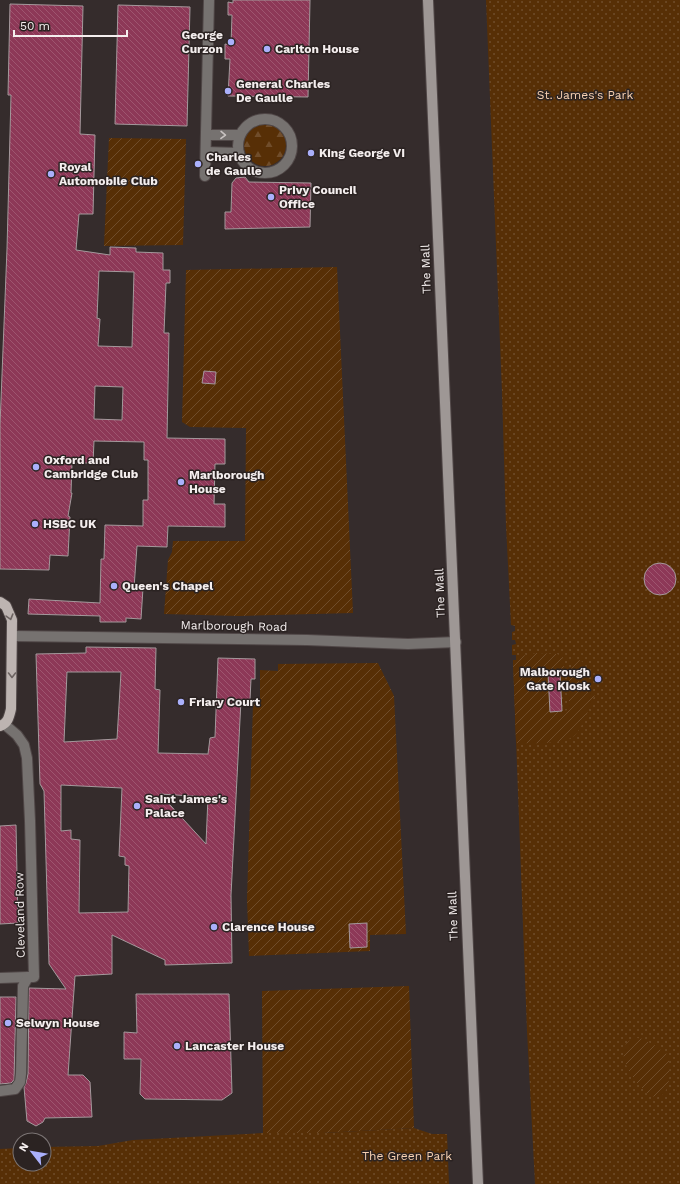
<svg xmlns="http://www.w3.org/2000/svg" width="680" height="1184" font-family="'Work Sans',sans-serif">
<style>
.forest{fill:url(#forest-firs)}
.park{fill:url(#park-dots)}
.garden{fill:url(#garden-furrows)}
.building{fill:url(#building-back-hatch);stroke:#a4999c;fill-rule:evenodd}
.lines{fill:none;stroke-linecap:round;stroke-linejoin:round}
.street-casing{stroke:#504747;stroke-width:12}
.secondary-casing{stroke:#504747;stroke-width:12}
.primary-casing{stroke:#504747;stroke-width:12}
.street{stroke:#767270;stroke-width:10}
.secondary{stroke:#9e9795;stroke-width:10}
.primary{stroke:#bdb4b1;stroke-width:10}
.oneway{stroke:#c8c3c2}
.oneway2{stroke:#6d6462}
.poi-dot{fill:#aab0fb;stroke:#2b2322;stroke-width:1.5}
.labels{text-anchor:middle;stroke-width:3;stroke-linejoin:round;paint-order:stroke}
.poi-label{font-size:12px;font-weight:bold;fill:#f4eeee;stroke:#2b2322;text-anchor:start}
.park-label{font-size:12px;fill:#f6d0b1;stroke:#2b2322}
.street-label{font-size:12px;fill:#f4eeee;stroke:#2b2322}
</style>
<defs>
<pattern id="forest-firs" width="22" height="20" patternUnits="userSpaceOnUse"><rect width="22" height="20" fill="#572f06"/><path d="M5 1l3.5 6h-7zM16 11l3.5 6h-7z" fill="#704d2b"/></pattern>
<pattern id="park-dots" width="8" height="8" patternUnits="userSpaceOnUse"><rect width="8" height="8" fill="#572f06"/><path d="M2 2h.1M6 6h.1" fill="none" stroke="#704d2b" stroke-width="1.8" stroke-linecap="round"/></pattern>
<pattern id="garden-furrows" width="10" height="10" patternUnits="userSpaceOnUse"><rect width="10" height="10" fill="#572f06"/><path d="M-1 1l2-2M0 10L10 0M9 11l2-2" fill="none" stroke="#704d2b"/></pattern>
<pattern id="building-back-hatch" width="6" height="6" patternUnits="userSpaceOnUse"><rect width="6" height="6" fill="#8d3857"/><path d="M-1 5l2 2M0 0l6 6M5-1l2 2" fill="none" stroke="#9e556f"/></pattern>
</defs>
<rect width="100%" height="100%" fill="#352c2c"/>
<circle class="forest" cx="265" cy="145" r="21"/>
<g class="park">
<polygon points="486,0 680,0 680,1184 535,1184 527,1031 513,660 516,660 516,655 512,655 512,645 516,644 515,640 512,640 512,632 515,631 515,626 511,625 506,525 502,392"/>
<polygon points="414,1128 432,1134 447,1134 449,1184 0,1184 0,1149 20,1148 20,1164 44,1164 44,1147 98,1146 133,1140 263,1133 323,1133"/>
</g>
<g class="garden">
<polygon points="109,138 186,139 183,245 104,246"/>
<polygon points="337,267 353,613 239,616 164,614 168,560 172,552 173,541 245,541 246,428 190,427 182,422 186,270"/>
<path d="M536 653 557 654 561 656 563 659 564 668 562 670 546 669 547 680H548L549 712 569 710V679L573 659 575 658 583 662 577 689 595 694C590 705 583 728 574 736 563 745 530 743 516 743L513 660H516V657Z"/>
<polygon points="378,663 394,696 406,934 370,935 370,951 249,956 247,900 253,704 260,703 260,670 278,671 278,664"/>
<polygon points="409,986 414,1128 323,1133 263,1133 262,991"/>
<path d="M636 1038 644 1039 667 1054 669 1057C669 1067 671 1081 666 1090 664 1094 660 1098 656 1097 642 1096 604 1046 636 1038Z"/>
</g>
<g class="building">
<polygon points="233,0 310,0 308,97 228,96 230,59 225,59 225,44 231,45 232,15 228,15 228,2 233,3"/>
<path d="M10 4 83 6 80 134 95 135 93 214H79L76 250 110 255V247L136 248V252L163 253V270H170V283H166L164 333H169L167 438 225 439V464H215L214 504H225V527L168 526 167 547 137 546 134 588H143L141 619 126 618V622H100V616L28 614 29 599 100 603 101 559H104L105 525 143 526V500H148V460H144V442L94 441 93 463H72L71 493H72L68 516 70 517 68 556 50 555 49 570 0 569V425L7 249 11 95H8ZM99 271 134 272 132 347 98 346 100 319 97 318ZM95 386 123 387 122 420 94 419Z"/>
<polygon points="118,5 190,7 187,126 115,124"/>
<polygon points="245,177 249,182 311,183 310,227 225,229 225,212 231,212 232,183 236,178"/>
<polygon points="204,371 216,372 215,384 202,383"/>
<circle cx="660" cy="579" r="16"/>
<path d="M86 647 156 648 155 689 160 690 158 753 208 754 210 738 215 737 218 658 255 659V679H251L250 700H241L231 895 232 963 165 965V960L112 935V974L75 976 68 1075H83L90 1082 92 1117 45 1118 43 1122 36 1126 27 1121 24 1087 26 1083 28 1074 29 988 66 989 49 964 44 791 40 784 36 654 86 653ZM67 672H121L117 739 64 742ZM61 785 122 788 119 856 125 857V865L129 866 128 912 79 913 80 840 71 839V830L61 831ZM160 794 208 797 206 844Z"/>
<polygon points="560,673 562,711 550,712 548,674"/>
<polygon points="16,825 18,923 0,924 0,826"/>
<polygon points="367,923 367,947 350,948 349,924"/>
<polygon points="136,994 229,994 232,1093 222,1100 145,1099 140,1094 141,1059 124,1059 124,1032 137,1033"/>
<polygon points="0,997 16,997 14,1080 11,1083 0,1084"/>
</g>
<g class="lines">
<g class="street-casing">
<g id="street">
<circle cx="265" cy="146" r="27"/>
<polyline points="206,135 240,135"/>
<polyline points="206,152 239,153"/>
<polyline points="205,176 209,0"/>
<polyline points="12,636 307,640 408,644 456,642"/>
<polyline points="0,978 28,977"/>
<polyline points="0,1091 15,1089 20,1082 21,1074 23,986 28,977 34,977 30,821 27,758 24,745 17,735 4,724"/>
</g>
</g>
<g class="secondary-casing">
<polyline id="secondary" points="428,0 478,1184"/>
</g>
<g class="primary-casing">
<path id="primary" d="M0 602 6 606 12 620 11 709C9 717 8 723 0 726"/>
</g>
<use href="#street" class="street"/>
<use href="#secondary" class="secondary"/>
<use href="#primary" class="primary"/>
</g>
<defs><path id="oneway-chevron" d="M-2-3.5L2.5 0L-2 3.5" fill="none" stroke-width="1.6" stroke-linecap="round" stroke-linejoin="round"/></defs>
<use class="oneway" href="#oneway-chevron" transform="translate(223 135) rotate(1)"/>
<g class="oneway2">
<use href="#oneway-chevron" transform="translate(10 617) rotate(74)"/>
<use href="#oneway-chevron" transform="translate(12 675) rotate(90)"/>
</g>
<g class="poi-dot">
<circle cx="231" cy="42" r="4"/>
<circle cx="267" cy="49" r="4"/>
<circle cx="228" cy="91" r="4"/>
<circle cx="311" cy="153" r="4"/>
<circle cx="198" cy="164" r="4"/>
<circle cx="51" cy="174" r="4"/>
<circle cx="271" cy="197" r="4"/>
<circle cx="36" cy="467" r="4"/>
<circle cx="181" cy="482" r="4"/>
<circle cx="35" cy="524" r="4"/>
<circle cx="114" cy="586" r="4"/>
<circle cx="598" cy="679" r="4"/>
<circle cx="181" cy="702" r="4"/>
<circle cx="137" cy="806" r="4"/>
<circle cx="214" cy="927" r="4"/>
<circle cx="8" cy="1023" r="4"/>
<circle cx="177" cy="1046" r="4"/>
</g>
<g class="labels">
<g class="poi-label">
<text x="223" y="39" text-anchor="end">George<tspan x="223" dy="14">Curzon</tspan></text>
<text x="275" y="53">Carlton House</text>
<text x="236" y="88">General Charles<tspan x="236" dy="14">De Gaulle</tspan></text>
<text x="319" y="157">King George VI</text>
<text x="206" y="161">Charles<tspan x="206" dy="14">de Gaulle</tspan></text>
<text x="59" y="171">Royal<tspan x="59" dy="14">Automobile Club</tspan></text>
<text x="279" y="194">Privy Council<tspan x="279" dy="14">Office</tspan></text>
<text x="44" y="464">Oxford and<tspan x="44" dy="14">Cambridge Club</tspan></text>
<text x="189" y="479">Marlborough<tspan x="189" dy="14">House</tspan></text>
<text x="43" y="528">HSBC UK</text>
<text x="122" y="590">Queen's Chapel</text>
<text x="590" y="676" text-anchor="end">Malborough<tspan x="590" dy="14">Gate Kiosk</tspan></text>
<text x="189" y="706">Friary Court</text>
<text x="145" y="803">Saint James's<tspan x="145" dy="14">Palace</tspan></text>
<text x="222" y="931">Clarence House</text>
<text x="16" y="1027">Selwyn House</text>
<text x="185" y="1050">Lancaster House</text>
</g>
<g class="park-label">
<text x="585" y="99">St. James's Park</text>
<text x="407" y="1160">The Green Park</text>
</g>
<g class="street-label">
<text transform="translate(426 269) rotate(-92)" y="4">The Mall</text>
<text transform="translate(440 593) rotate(-92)" y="4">The Mall</text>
<text transform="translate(234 626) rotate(1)" y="4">Marlborough Road</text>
<text transform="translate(20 915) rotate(-91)" y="4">Cleveland Row</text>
<text transform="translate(453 916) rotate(-92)" y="4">The Mall</text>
</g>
</g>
<g transform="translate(32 1152) rotate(301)"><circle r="19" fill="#2b2322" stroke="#7b7474"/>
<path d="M0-3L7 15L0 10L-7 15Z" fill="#aab0fb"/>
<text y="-6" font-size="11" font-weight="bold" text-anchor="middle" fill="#f4eeee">N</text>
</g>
<path d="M14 30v6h113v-6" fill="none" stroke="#f4eeee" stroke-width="2"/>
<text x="20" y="30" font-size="12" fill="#f4eeee" stroke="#2b2322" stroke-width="3" paint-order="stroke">50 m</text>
</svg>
